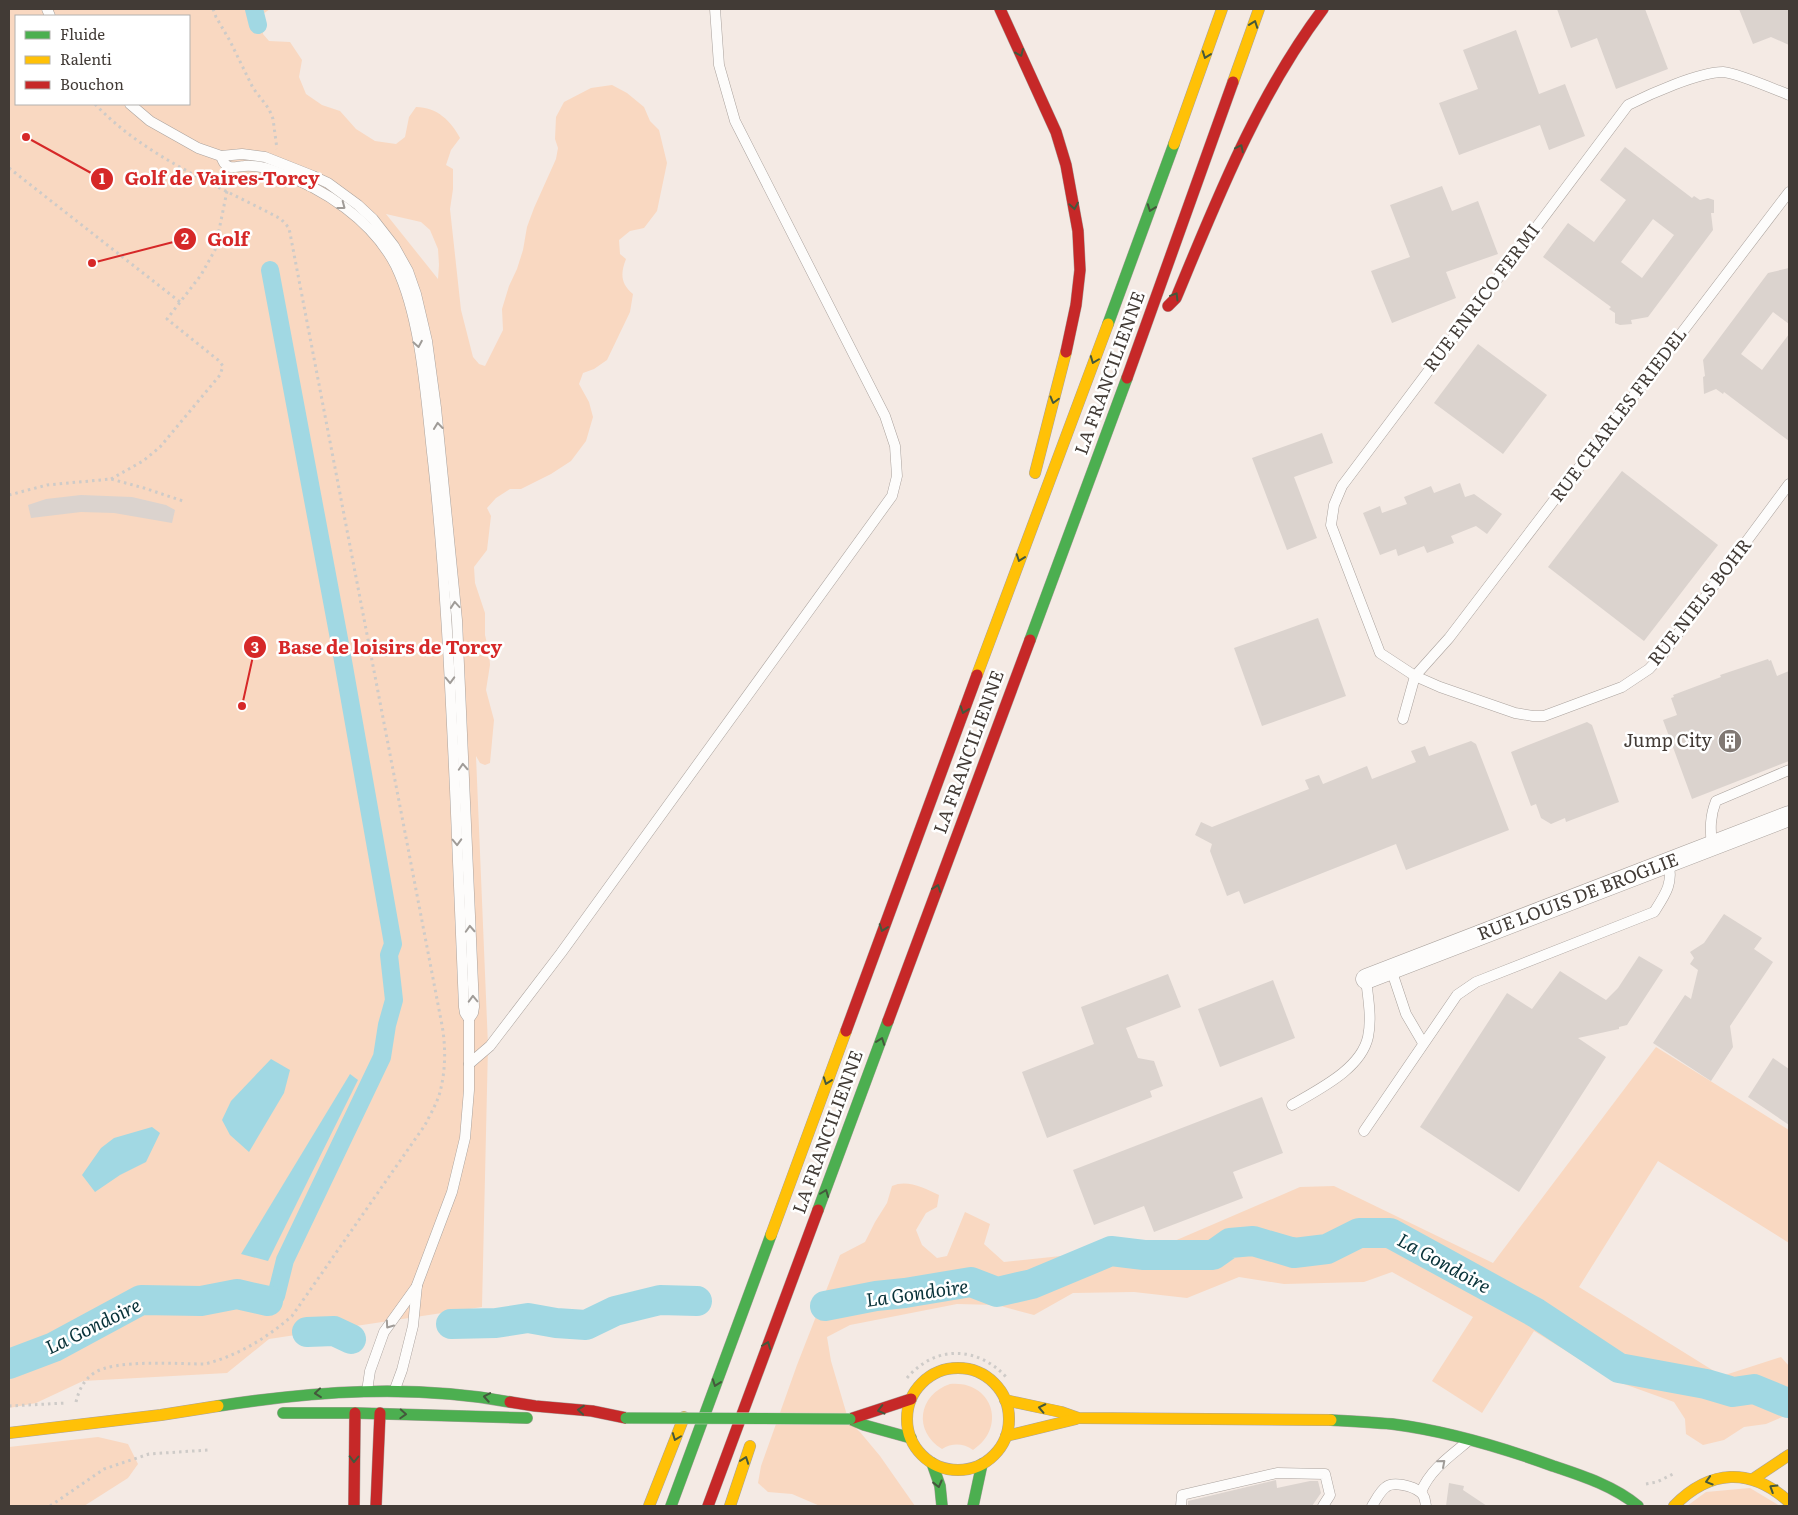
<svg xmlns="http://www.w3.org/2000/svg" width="1798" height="1515" font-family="Literata,serif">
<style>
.green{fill:#f9d8c1;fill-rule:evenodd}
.water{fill:#a1d8e3}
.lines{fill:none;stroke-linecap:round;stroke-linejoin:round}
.canal{stroke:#a1d8e3;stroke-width:18}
.river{stroke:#a1d8e3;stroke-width:30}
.building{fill:#dbd3ce;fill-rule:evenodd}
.lane-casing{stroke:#aaa29d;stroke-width:11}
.street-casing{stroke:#aaa29d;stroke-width:21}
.fast-casing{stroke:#aaa29d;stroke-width:12}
.slow-casing{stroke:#aaa29d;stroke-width:12}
.jam-casing{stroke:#aaa29d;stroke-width:12}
.path{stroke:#cecbc8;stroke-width:3;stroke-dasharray:2.5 4;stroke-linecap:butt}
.lane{stroke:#fdfcfb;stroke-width:10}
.street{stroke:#fdfcfb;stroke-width:20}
.fast{stroke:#4caf50;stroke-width:11}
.slow{stroke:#ffc107;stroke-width:11}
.jam{stroke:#c62828;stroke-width:11}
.fast-bridge-casing{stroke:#cec9c6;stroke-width:12;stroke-linecap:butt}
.fast-bridge{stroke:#4caf50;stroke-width:11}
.oneway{stroke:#44583c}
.oneway2{stroke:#a09c98}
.labels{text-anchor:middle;stroke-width:5;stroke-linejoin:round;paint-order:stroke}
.street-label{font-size:18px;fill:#423b36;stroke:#fff}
.poi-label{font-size:18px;fill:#423b36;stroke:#fff;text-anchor:end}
.water-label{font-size:19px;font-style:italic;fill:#083239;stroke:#fff}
.leader{fill:none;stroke:#d62828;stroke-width:2}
.callout-dot{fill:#d62828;stroke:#fff;stroke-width:2}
.mark-label{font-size:15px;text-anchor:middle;font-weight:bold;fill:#fff}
.callout-label{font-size:19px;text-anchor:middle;font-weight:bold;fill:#d62828;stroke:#fff;stroke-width:5;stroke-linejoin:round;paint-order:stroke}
</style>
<rect width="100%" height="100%" fill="#f4eae4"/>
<g class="green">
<path d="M9 9H270L263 14V34L269 41 290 42 302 60 299 77 306 94 322 105 340 111 356 129 375 141 396 144 405 137 409 117 416 107C437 107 451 121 460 138L451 150 446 165 453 169V189L450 209 461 310 473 357 479 364 485 366 503 330 502 309 509 286 517 269 523 250 527 227 534 208 556 159 558 148 555 139 556 117 564 102 591 88 612 85 627 93 644 107 650 121 659 130 667 163 657 211 644 228 630 231 619 240 620 254 626 259C620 274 621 284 633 294L630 312 607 360 594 369 583 373 579 384 589 402 593 417 586 441 571 461 551 474 521 489H510L496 498 487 508 491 516 487 550 474 567 475 583 485 613V635L489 652 490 665 486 690 494 720 490 763 485 765 480 763 476 756 488 1046 482 1307 269 1339 227 1373 83 1381 36 1403 9 1408ZM16 16H189V104H16ZM386 214 421 222 430 230 438 249 439 265 438 279Z"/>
<path d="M1656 1047 1789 1130V1243L1658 1161 1579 1287 1722 1376 1781 1357 1789 1366V1414L1766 1424 1744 1427 1724 1440 1703 1445 1686 1434 1685 1419 1674 1402 1613 1380 1534 1331 1482 1413 1432 1381 1473 1317 1392 1272 1364 1282 1284 1284 1239 1277 1187 1298 1134 1292 1073 1293 1034 1315 997 1305 957 1304 850 1325 827 1337 831 1361 849 1422 860 1432 880 1456 915 1506H820L792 1494 768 1492 758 1483 761 1466 797 1365 840 1255 865 1242 875 1222 887 1203 892 1186C907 1179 924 1188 939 1195L937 1207 926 1213 916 1230 922 1245 937 1258 947 1256 965 1212 990 1224 984 1244 1004 1262 1165 1245 1300 1187 1334 1186 1493 1263Z"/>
<path d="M950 1384C992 1380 1008 1427 973 1450 963 1443 952 1443 942 1449 913 1431 918 1395 950 1384Z"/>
<polygon points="98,1437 128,1444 138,1464 128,1478 84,1506 9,1506 9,1447"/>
<polygon points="1750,1488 1780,1506 1687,1506 1706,1492"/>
</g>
<g class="water">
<polygon points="271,1059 290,1070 284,1093 249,1152 230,1135 222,1120 231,1101"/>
<polygon points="350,1074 358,1080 268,1261 241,1254"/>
<polygon points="152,1127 160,1133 146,1162 120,1175 95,1192 82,1175 101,1148 114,1138"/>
</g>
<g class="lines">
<g class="canal">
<polyline points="254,9 258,25"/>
<polyline points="268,1301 276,1296 285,1260 382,1057 387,1025 394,1000 389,955 393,944 340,644 270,270"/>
</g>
<g class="river">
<polyline points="825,1306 876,1296 905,1293 971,1282 997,1292 1032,1284 1111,1251 1144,1255 1213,1255 1230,1243 1253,1241 1294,1253 1327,1249 1359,1233 1390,1233 1536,1313 1619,1368 1706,1384 1733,1392 1754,1389 1788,1403"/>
<polyline points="451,1324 496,1323 528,1318 556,1323 586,1325 615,1311 660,1300 697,1301"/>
<polyline points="307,1332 334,1331 351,1339"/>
<polyline points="9,1364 54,1347 141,1300 201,1301 237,1294 268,1301"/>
</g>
</g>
<g class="building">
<polygon points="1557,9 1645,9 1668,69 1616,89 1597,38 1571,48"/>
<polygon points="1739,9 1789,9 1789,45 1771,37 1753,44"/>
<polygon points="1516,30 1539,94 1565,84 1585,136 1549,150 1540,125 1459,155 1439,103 1478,89 1463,50"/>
<path d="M1625 147 1692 198 1694 196 1700 200 1708 198 1714 200V213H1711L1713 230 1648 317 1631 320 1632 324 1620 325 1615 323V313L1609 309 1611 307 1543 257 1568 223 1594 242 1626 200 1600 180ZM1653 219 1674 235 1642 278 1621 262Z"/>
<polygon points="1442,186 1452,211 1478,201 1498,254 1446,272 1456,298 1392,323 1371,271 1410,257 1390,205"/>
<polygon points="1789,268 1789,324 1773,312 1741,354 1762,370 1789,334 1789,441 1724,392 1723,394 1716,389 1704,394 1703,377 1705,376 1703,360 1768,273"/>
<polygon points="1478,344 1547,395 1503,454 1434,403"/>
<polygon points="1322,433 1333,463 1294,477 1317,538 1287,550 1252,458"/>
<polygon points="1622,471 1718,545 1644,641 1548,567"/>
<polygon points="1460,483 1465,497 1474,494 1502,514 1487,534 1476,526 1451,536 1454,543 1427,553 1424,546 1398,556 1396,549 1380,555 1363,513 1380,506 1382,513 1407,504 1404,497 1431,486 1434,493"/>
<polygon points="81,495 132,497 166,505 175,510 172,523 114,513 81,512 31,518 28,505 46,499"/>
<polygon points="1318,618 1346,696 1262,726 1234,648"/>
<polygon points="1768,659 1769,661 1771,660 1777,676 1789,671 1789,761 1692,799 1663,720 1677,715 1671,698 1674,697 1673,695 1721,677 1720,675"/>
<polygon points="1587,722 1592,725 1619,802 1566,822 1565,818 1551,824 1541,818 1536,804 1531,806 1511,752"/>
<polygon points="1471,741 1476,744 1509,830 1406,870 1396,844 1244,904 1239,891 1227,896 1210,851 1212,844 1195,835 1201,822 1212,827 1309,789 1305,780 1319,775 1323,784 1367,766 1372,779 1416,762 1411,751 1425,746 1429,756"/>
<polygon points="1724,914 1762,938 1754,949 1773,962 1730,1026 1733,1047 1711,1081 1653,1043 1685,995 1691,999 1698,970 1690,964 1694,958 1690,952 1704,943"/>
<polygon points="1639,956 1663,970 1627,1025 1619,1027 1619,1029 1578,1038 1606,1057 1519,1192 1420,1127 1507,993 1532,1009 1560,971 1606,1000 1618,988"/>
<polygon points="1168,974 1181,1007 1126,1028 1138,1058 1154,1061 1163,1086 1150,1091 1152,1097 1047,1138 1022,1072 1094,1044 1081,1007"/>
<polygon points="1273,980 1295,1038 1220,1067 1198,1009"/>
<polygon points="1773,1058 1789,1069 1789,1125 1748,1097"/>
<polygon points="1262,1097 1283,1153 1233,1172 1243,1198 1154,1232 1144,1206 1094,1225 1073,1170"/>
<polygon points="1276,1480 1277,1488 1310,1481 1318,1481 1321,1493 1312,1506 1188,1506 1188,1501"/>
<polygon points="1449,1483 1464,1486 1463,1490 1487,1506 1446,1506"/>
</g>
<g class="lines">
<g class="lane-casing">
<g id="lane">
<polyline points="47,9 50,16"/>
<path d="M1789 95C1774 89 1737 73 1723 72 1699 72 1650 94 1628 105L1342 486 1334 505 1331 525 1380 653 1415 676 1440 687 1515 713 1533 716H1544L1622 687 1649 669 1663 654 1789 484"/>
<polyline points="130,104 150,121 198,148 221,156 242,154 265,157 313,176 328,183 358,205 373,219 394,246 408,271 416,294 427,341 436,408 457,620 474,1007 473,1013 469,1019 469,1090 465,1138 452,1192 417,1285 413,1326 402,1370 395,1389"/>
<path d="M221 156C223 161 224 165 230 167 234 168 240 166 244 166 256 165 267 168 277 172 324 188 373 221 396 266 422 320 426 401 433 461 445 570 450 679 455 789 458 862 461 934 464 1007L465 1013 469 1019"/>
<polyline points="1403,719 1415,676 1449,638 1789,192"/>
<path d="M1712 846C1710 829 1710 816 1716 801L1789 770"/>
<polyline points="1391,969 1406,1014 1423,1043"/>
<polyline points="469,1064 490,1046 561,953 892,496 897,476 895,446 885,416 735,121 719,65 715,9"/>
<path d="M1292 1105C1319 1089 1361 1069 1368 1037 1372 1018 1368 998 1366 979"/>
<path d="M1364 1131 1457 995 1476 982 1654 912C1665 895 1674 883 1668 862"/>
<polyline points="367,1391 370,1371 384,1332 417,1286"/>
<path d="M1421 1492C1430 1470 1449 1457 1467 1442"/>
<polyline points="1181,1506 1182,1495 1277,1473 1325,1474 1330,1495 1323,1506"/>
<path d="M1372 1506C1376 1500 1380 1491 1386 1487 1393 1481 1413 1486 1420 1492 1425 1495 1425 1501 1426 1506"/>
</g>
</g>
<g class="street-casing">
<polyline id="street" points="1366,979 1789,816"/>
</g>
<g class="fast-casing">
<g id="fast">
<polyline points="1108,324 1174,144"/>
<polyline points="1030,640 1127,378"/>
<polyline points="818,1210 888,1021"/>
<path d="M218 1406C315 1391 413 1384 510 1402"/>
<polyline points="283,1413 355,1413 527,1418"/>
<polyline points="850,1419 864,1425 911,1438"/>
<path d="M1331 1420C1351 1421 1372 1422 1392 1424 1447 1431 1501 1447 1553 1466 1583 1476 1614 1486 1638 1506"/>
<polyline points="932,1463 940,1486 942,1506"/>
<polyline points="671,1506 771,1235"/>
<polyline points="973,1506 982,1464"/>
</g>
</g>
<g class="slow-casing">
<g id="slow">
<polyline points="1233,82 1259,9"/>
<polyline points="1174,144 1222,9"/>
<polyline points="1035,473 1066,352"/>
<polyline points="977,675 1108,324"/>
<polyline points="771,1235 846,1031"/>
<circle cx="958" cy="1419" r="51"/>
<polyline points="1005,1400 1061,1412 1078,1418 1331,1420"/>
<polyline points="9,1433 161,1415 218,1406"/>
<polyline points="1006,1436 1076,1419"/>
<polyline points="1753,1479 1789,1455"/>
<polyline points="649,1506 684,1417"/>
<polyline points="730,1506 750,1446"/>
<path d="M1674 1506C1710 1469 1751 1467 1789 1502"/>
</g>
</g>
<g class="jam-casing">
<g id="jam">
<polyline points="1000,9 1056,132 1066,165 1078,231 1080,270 1076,305 1066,352"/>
<path d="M1168 306 1176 298C1218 197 1257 97 1323 9"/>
<polyline points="1127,378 1233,82"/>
<polyline points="888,1021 1030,640"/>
<polyline points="846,1031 977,675"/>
<polyline points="510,1402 535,1406 592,1411 626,1418"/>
<polyline points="850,1419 911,1399"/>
<polyline points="354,1506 355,1413"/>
<polyline points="376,1506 380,1413"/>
<polyline points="708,1506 818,1210"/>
</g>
</g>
<g class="path">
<polyline points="213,9 216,17 230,41 253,88 269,109 273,119 277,149"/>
<polyline points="9,168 180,302"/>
<polyline points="111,479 143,461 160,447 220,375 223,366 218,360 167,319 201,275 215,250 227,191"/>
<polyline points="9,495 47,485 111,479 144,488 183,501"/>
<path d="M907 1378C936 1344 979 1346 1008 1379"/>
<path d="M76 1402C79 1390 83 1381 94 1373 115 1359 178 1364 205 1364 237 1356 267 1338 292 1316L425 1125C430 1115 437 1103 440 1092 446 1069 446 1044 441 1020L289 228 281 219C217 185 145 157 95 104"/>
<polyline points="9,1406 66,1403"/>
<polyline points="1646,1484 1657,1482 1675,1473"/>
<polyline points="50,1506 104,1469 149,1454 208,1450"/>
</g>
<use href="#lane" class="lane"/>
<use href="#street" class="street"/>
<use href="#fast" class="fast"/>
<use href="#slow" class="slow"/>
<use href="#jam" class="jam"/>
<g class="fast-bridge-casing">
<polyline id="fast-bridge" points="626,1418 850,1419"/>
</g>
<use href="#fast-bridge" class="fast-bridge"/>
</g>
<defs><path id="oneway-chevron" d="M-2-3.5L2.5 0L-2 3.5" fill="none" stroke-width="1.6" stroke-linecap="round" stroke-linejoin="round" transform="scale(1.25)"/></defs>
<g class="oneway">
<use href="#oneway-chevron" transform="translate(1254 24) rotate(-70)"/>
<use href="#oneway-chevron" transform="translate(1020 53) rotate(66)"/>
<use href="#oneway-chevron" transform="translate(1206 55) rotate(110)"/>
<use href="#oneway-chevron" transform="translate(1240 148) rotate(-64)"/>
<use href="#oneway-chevron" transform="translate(1074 206) rotate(81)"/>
<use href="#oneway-chevron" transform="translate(1151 208) rotate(110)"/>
<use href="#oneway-chevron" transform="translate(1175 296) rotate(-59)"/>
<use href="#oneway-chevron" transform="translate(1094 360) rotate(111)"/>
<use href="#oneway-chevron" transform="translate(1054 400) rotate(105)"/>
<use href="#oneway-chevron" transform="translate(1020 558) rotate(110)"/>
<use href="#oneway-chevron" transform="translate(964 710) rotate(110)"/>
<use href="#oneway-chevron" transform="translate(937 888) rotate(-70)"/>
<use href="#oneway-chevron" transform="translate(883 928) rotate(110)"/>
<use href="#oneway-chevron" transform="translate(881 1041) rotate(-70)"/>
<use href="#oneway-chevron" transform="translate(827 1081) rotate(110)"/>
<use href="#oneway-chevron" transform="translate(825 1193) rotate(-69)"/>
<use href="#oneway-chevron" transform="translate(767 1345) rotate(-69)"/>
<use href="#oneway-chevron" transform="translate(716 1383) rotate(110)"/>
<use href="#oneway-chevron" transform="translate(318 1393) rotate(174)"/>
<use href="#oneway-chevron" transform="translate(487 1397) rotate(-170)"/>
<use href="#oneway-chevron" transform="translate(1042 1408) rotate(-168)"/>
<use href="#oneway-chevron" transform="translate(581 1410) rotate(-175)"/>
<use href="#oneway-chevron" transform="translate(881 1410) rotate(166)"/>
<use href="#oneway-chevron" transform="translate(403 1414) rotate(3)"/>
<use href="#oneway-chevron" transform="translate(676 1437) rotate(111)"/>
<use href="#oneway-chevron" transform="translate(354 1459) rotate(91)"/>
<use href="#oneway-chevron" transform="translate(745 1460) rotate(-70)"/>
<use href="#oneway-chevron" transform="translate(1709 1481) rotate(163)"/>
<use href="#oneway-chevron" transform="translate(938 1484) rotate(76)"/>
<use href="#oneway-chevron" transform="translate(1773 1488) rotate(-148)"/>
</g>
<g class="oneway2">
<use href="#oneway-chevron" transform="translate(342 206) rotate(37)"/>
<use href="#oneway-chevron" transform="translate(418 344) rotate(80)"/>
<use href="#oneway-chevron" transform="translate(438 426) rotate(-96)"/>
<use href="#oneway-chevron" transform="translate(455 605) rotate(-95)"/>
<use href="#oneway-chevron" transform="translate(450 680) rotate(88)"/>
<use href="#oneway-chevron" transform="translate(463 767) rotate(-93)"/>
<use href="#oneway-chevron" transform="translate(457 842) rotate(88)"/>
<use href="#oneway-chevron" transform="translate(470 929) rotate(-93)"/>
<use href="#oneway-chevron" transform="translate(473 999) rotate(-92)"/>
<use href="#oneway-chevron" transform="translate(389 1325) rotate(125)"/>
<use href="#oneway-chevron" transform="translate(1442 1463) rotate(-41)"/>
</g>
<defs>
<g id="building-disc" transform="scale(1.25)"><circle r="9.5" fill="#807873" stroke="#fff"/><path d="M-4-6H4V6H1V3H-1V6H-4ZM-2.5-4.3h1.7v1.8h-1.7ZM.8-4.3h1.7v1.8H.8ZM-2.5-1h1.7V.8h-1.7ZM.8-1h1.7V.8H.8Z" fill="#fff"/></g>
</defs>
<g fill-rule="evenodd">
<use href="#building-disc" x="1730" y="741"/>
</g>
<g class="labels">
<g class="street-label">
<text transform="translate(1482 298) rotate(-53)" y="6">RUE ENRICO FERMI</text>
<text transform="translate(1110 373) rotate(-70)" y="6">LA FRANCILIENNE</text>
<text transform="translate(1619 415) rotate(-53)" y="6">RUE CHARLES FRIEDEL</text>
<text transform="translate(1700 602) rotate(-52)" y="6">RUE NIELS BOHR</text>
<text transform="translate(969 752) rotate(-70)" y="6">LA FRANCILIENNE</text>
<text transform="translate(1578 897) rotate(-21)" y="6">RUE LOUIS DE BROGLIE</text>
<text transform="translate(828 1132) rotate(-70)" y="6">LA FRANCILIENNE</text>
</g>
<g class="poi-label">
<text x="1712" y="747">Jump City</text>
</g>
<g class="water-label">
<text transform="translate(1444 1263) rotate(29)" y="7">La Gondoire</text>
<text transform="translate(917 1293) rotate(-8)" y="7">La Gondoire</text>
<text transform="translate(93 1326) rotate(-26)" y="7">La Gondoire</text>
</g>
</g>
<path class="leader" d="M26 137L102 179M92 263L185 239M242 706L255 647"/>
<g class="callout-dot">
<circle cx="26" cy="137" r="5"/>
<circle cx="92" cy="263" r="5"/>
<circle cx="242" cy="706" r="5"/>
<circle cx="102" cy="179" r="12"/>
<circle cx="185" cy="239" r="12"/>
<circle cx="255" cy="647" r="12"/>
</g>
<g class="mark-label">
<text x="102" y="184">1</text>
<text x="185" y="244">2</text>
<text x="255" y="653">3</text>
</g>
<g class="callout-label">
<text x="222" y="185">Golf de Vaires-Torcy</text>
<text x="228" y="246">Golf</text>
<text x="390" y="654">Base de loisirs de Torcy</text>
</g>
<rect width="1798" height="1515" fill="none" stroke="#423b36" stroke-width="20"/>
<rect x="15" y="15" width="175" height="90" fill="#ffffff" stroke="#b3b1af"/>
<rect x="25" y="31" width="25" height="8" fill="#4caf50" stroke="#b3b1af"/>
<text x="60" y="40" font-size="15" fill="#423b36">Fluide</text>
<rect x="25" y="56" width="25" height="8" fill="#ffc107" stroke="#b3b1af"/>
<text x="60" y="65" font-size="15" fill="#423b36">Ralenti</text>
<rect x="25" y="81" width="25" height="8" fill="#c62828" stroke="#b3b1af"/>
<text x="60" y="90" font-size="15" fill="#423b36">Bouchon</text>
</svg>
